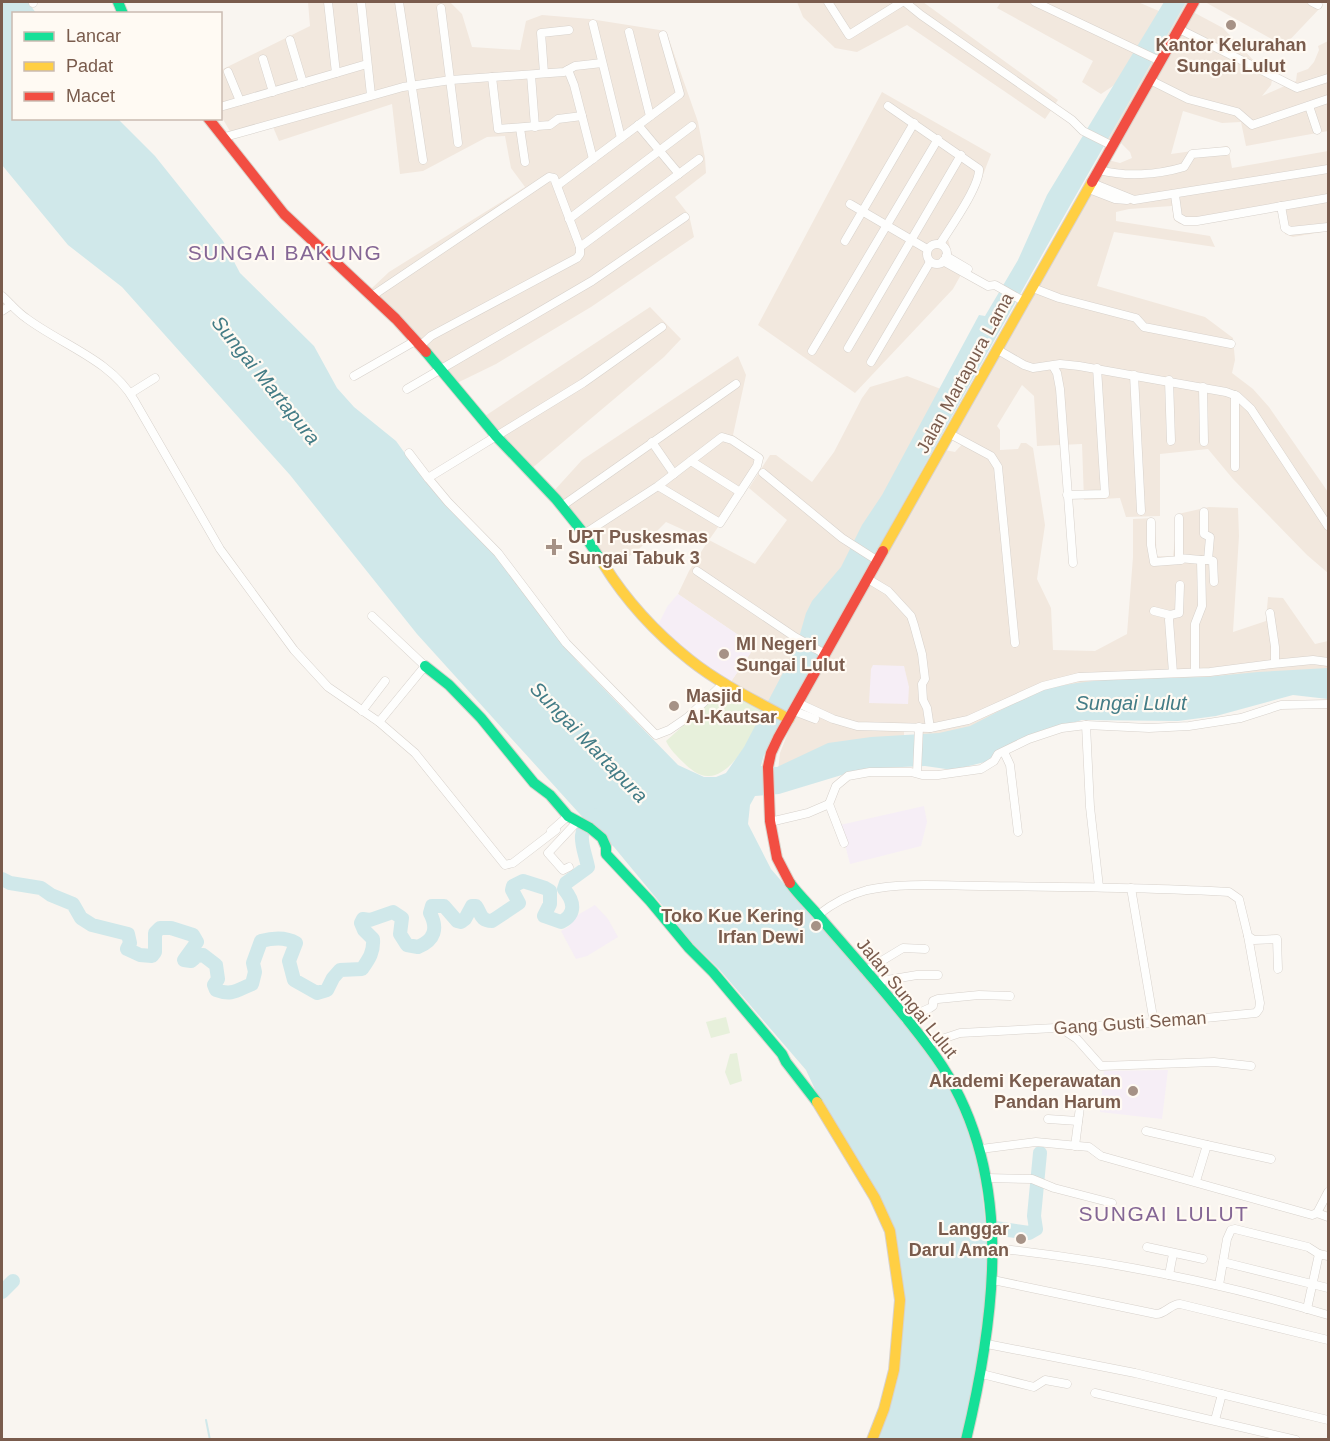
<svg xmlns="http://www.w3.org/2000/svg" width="1330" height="1441" font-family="Arial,sans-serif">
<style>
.residential{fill:#f2e8de}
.education{fill:#f6eef6}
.green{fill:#e7f0db}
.water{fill:#d0e8ea}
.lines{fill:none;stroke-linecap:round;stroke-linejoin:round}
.stream{stroke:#d0e8ea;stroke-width:2}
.river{stroke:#d0e8ea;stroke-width:14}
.street-casing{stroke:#d7d1cb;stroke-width:9}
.fast-casing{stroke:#d9d2cb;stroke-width:12}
.slow-casing{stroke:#d9d2cb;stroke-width:12}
.jam-casing{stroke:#d9d2cb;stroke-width:12}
.street{stroke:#fefefd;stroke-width:8}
.fast{stroke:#16e098;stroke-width:10}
.slow{stroke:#ffcf43;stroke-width:10}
.jam{stroke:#f24e42;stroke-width:10}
.poi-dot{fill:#a69286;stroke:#fffaf3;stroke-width:2}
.labels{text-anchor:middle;stroke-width:4.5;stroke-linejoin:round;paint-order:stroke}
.poi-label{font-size:18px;font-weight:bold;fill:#7a5c4d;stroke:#fffaf3;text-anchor:start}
.street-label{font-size:18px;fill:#7a5c4d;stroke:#fffaf3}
.water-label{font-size:20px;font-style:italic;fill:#437c86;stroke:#fffaf3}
.quarter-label{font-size:21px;letter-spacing:1.5px;fill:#846695;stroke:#fffaf3}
</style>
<rect width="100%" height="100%" fill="#f9f5f0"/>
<g class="residential">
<polygon points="308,2 450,2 462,14 472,47 520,50 526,21 542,15 590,19 666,31 698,122 705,158 706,173 675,197 689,215 694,237 591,307 496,364 455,384 371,289 389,272 525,187 511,168 505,136 487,137 423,171 400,174 392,104 279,141 273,127 234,138 221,116 221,70 310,26"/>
<polygon points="797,2 923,2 1058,100 1045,119 907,25 857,52 835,48 803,17"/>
<polygon points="1001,2 1138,2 1159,11 1173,2 1191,2 1110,142 1095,134 1125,78 1101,94 1082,82 1093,61 997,8"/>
<polygon points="1205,2 1319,2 1321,7 1284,46"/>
<polygon points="1193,12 1223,28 1272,80 1271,85 1262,96 1296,81 1297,73 1308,69 1314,62 1319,50 1318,46 1328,41 1328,131 1246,146 1241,122 1222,123 1183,111 1171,154 1228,146 1232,168 1328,151 1328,231 1293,237 1285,234 1279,211 1180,224 1174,220 1172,206 1129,209 1116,212 1116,221 1210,236 1215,247 1114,232 1097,286 1205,317 1233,338 1235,360 1232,373 1253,389 1269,407 1328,492 1328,573 1307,555 1233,479 1208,449 1160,454 1160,516 1126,517 1120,498 1084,500 1082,444 1037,446 1034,396 1022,385 997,426 1000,430 1000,450 1018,449 1021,443 1026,443 1033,448 1045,525 1037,579 1051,608 1053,650 1095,651 1127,634 1133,557 1133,519 1154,518 1157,556 1173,557 1178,514 1209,507 1238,508 1239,536 1233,632 1266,621 1268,597 1283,598 1315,644 1328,641 1328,683 1316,682 921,745 921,729 904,731 904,741 778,771 780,753 797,710 945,450 955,452 964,442 951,435 1064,235 1088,201 1108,160 1120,163 1132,158 1130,152 1118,140"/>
<polygon points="882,92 991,154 976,193 948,239 952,255 967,264 953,289 855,393 758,325"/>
<polygon points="650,307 681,339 664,357 531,469 482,418"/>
<polygon points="738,356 746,375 733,435 764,457 758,470 709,540 755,564 787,520 749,488 770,455 776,455 812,482 834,452 862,398 870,387 907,376 946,391 772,704 730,683 754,648 753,645 678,594 689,571 708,541 666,522 637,551 610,569 552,493 582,460"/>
</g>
<g class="education">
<polygon points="678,594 753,645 754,648 730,683 695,660 658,625 667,607"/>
<polygon points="873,665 904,666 909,687 908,704 869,703 871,669"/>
<polygon points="924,806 927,822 921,846 850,864 840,825"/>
<polygon points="595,905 608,919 618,937 587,956 576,959 561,931 570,926 567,921 569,920"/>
<polygon points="1168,1070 1162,1119 1100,1112 1104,1071"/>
</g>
<g class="green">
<path d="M724 689 765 709C756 729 733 776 709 776 700 777 690 769 684 763 677 756 670 750 666 741Z"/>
<polygon points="726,1017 730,1033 711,1038 706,1022"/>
<polygon points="737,1053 742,1081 730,1085 725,1072 730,1054"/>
</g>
<polygon class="water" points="2,2 28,2 36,13 14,14 14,118 118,119 155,156 223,241 240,273 314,346 337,388 354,407 396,441 420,474 495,553 577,661 678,765 704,777 716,777 726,773 744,747 796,648 806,613 812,601 841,567 862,525 882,495 979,315 985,316 1018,260 1047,195 1164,2 1186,2 1047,246 793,701 764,755 761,766 777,767 828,743 871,737 939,733 970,726 1042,689 1077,683 1110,679 1206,677 1258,672 1328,668 1328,699 1293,695 1216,716 1178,721 1082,720 1029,736 998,750 989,761 953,770 925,766 879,768 845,774 779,794 755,796 750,805 748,824 771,869 922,1043 959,1105 979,1165 987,1237 988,1319 963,1439 874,1439 882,1419 902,1302 892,1234 827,1115 806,1070 719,969 674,925 666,910 614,847 587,822 417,634 290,475 122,287 68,245 2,165"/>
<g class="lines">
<polyline class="stream" points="206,1420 210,1440"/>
<g class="river">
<path d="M2 879 10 883 41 888 51 895 73 904 81 918 92 925 128 934 130 943 127 949 140 955 152 956 155 952V933L160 928H171L193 935 197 942 184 960 191 961 197 956 203 955 216 965 218 979 214 985 216 990C232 996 237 990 252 984L255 972 253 963 261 941C272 938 286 937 296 943L289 961 294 980 317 993 327 990 333 978 340 970 362 969C369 959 374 952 373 939L364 930 361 923 363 919 370 920 393 912 402 918 400 934 407 945 418 947C435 940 438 928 430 913L432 906H444L457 921 461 922 465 919 472 906H476C481 913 480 921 492 921L519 903 512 890 513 886 523 881 545 888 550 891V904L544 916 561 922C577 914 574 901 564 889L566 883 588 867C583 844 575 835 593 815"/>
<polyline points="982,1226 1029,1233 1036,1229 1034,1216 1040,1153"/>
<polyline points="2,1292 13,1281"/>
</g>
<g class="street-casing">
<g id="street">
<polyline points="33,2 33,3"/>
<polyline points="328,2 336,73"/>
<polyline points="361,2 371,95"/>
<polyline points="399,2 423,160"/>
<polyline points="828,2 849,35 902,2"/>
<polyline points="905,2 921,15 1072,120 1083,131 1113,146"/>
<polyline points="1035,2 1160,61"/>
<polyline points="1312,2 1318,5"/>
<polyline points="441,8 458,143"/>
<polyline points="593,24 621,138"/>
<polyline points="1179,29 1297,88 1328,78"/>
<polyline points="629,32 650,116"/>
<polyline points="290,40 303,83"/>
<polyline points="263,59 273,92"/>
<polyline points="568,70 574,85 593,159"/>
<polyline points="228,72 240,101"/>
<polyline points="544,73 541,33 569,30"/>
<polyline points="531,75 535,127"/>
<polyline points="492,77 498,129 550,125 558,119 582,116"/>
<polyline points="1150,80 1188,99 1237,112 1252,125 1328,99"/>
<path d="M888 106 979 169C980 186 950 228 940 244"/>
<polyline points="1309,106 1317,130"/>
<polyline points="220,107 367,64"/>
<polyline points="638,125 679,174"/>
<polyline points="520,128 525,162"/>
<polyline points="225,137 403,87 451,80 564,72 575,66 602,63"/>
<path d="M1099 170C1126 177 1157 175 1184 167L1192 154 1226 151"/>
<polyline points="1092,183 1134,200 1328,169"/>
<polyline points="558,185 680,94 663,35"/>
<polyline points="1089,189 1115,199 1127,200"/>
<polyline points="1175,195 1178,217 1185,221 1197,221 1328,198"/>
<polyline points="850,204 927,249"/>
<polyline points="1281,206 1285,228 1290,231 1328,227"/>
<polyline points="569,219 692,126"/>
<polyline points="845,241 914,123"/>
<circle cx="937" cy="254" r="10"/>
<polyline points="580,247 699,159"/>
<polyline points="946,256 968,269"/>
<polyline points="943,261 988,286 995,285 1025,302"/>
<polyline points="1033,288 1059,298 1136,318 1144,327 1231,344"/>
<path d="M2 296C10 303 17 312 26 318 62 345 111 360 134 400L220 549 294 650 328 687 379 722 415 753 505 865 513 863 556 830"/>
<polyline points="372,296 549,177 554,178 580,247 580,254 577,258 431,336 420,346"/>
<polyline points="2,311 11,305"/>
<polyline points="848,348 961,155"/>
<polyline points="998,350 1024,365 1033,368 1060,364 1079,366 1226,392 1237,396 1251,409 1328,526"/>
<polyline points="812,351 938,139"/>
<polyline points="871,362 930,262"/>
<polyline points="1053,366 1057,373 1060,389 1073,563"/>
<polyline points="1134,375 1141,511"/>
<polyline points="354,376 415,341"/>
<polyline points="1169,380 1171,441"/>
<polyline points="1203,387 1204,442"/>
<polyline points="407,389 592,281 685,217"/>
<polyline points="131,393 155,378"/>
<polyline points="1235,395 1235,467"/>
<polyline points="950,434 991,456 998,467 1015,643"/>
<polyline points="652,442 674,474"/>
<polyline points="409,453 428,478 583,383 662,327"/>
<polyline points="691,461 740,492"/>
<polyline points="763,473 842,538 878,561"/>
<polyline points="428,478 448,502 498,553 566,643 656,735 669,730 691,715"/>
<polyline points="1067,495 1105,494 1097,368"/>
<polyline points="562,506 736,384"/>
<polyline points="1179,518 1179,558 1201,560 1202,606 1195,624 1195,672"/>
<polyline points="1151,522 1151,545 1154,562 1181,560"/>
<polyline points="584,534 658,486 722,437 732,440 759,458 757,466 720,523 658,486"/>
<polyline points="1201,560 1208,560 1210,537 1204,534 1204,512"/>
<polyline points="1208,560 1213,561 1214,582"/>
<polyline points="697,571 795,637 825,654"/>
<polyline points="868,579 888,591 911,616 914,625 922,654 925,679 922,684 923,700 927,708 930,728"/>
<polyline points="1154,611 1170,615"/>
<polyline points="1270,613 1275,647 1275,663"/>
<polyline points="372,616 425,666 379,722"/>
<polyline points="1173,673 1169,620 1170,615 1179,613 1180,585"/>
<polyline points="798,703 833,719 857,726 930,728 968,720 1043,686 1079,677 1210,672 1272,664 1313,660 1328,662"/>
<polyline points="362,711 385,681"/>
<polyline points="794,711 815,719"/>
<polyline points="687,718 724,683"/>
<polyline points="1086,725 1090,807 1099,887"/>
<polyline points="1004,752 1010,765 1018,832"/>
<polyline points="917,773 919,727"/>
<polyline points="770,822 808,813 829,804"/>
<polyline points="551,831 568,816"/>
<polyline points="844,843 829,804 836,786 848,776 870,772 911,772 922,775 938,775 981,769 994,761 998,754 1029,739 1062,728 1086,725 1149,728 1189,726 1241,718 1281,705 1328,704"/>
<polyline points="569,867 563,870 548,853 577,822"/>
<polyline points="1131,888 1154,1023"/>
<path d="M818 915C833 903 848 895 867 890 905 882 947 886 986 886 1067 887 1148 887 1229 892L1239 899 1248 936 1254 940 1277 939 1278 969"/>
<polyline points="865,971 903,948 925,949"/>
<polyline points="875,982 917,975 938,975"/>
<polyline points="905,1019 930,1008 933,1006 933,1001 938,999 979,995 1010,996"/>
<polyline points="1062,1029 1077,1039 1101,1066 1214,1062 1251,1066"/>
<polyline points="927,1044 960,1033 1154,1023 1256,1013 1259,1009 1260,1003 1248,936"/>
<polyline points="1048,1119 1078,1121"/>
<polyline points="1146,1131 1207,1145"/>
<polyline points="1075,1146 1080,1107"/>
<polyline points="981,1149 1036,1142 1089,1147 1101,1156 1312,1215 1317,1213 1328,1192"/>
<polyline points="987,1178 1032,1179 1054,1188 1112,1203"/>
<polyline points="1196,1181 1207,1145 1271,1159"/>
<polyline points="1317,1213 1328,1217"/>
<polyline points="1147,1247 1203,1259"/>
<path d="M993 1248C1106 1260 1219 1282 1328 1315"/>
<polyline points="1223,1262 1328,1288"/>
<polyline points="1169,1275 1173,1254"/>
<path d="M993 1280 1156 1314C1166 1314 1170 1304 1180 1304L1328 1340"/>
<polyline points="1219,1285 1227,1239 1231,1230 1235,1229 1308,1247 1319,1254"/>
<polyline points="1307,1309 1319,1254 1328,1256"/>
<polyline points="987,1344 1135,1373 1328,1420"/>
<polyline points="982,1374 1034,1387 1045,1380 1067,1384"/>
<polyline points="1095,1393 1296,1440"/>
<polyline points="1215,1420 1222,1394"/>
</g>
</g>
<g class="fast-casing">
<g id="fast">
<polyline points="118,2 123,14"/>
<polyline points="426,352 496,436 556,499 581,530 604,565"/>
<polyline points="425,666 449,685 481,718 534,783 550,795 568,816 590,828 602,838 606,847 606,854 650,901 689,948 713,972 782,1054 786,1062 817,1102"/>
<path d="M790 883C800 897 813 908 823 921 861 965 902 1010 936 1057 1016 1170 996 1315 966 1440"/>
</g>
</g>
<g class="slow-casing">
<g id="slow">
<polyline points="883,551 1092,182"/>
<path d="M604 565C627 602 656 633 690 660 720 684 756 701 789 719"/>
<polyline points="817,1102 875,1198 890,1231 900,1300 894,1370 884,1409 872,1440"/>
</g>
</g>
<g class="jam-casing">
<g id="jam">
<polyline points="208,118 284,214 396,319 426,352"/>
<polyline points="1092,182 1194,2"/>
<polyline points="790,883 777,858 770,821 768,767 771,753 778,738 883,551"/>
</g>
</g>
<use href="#street" class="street"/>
<use href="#fast" class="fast"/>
<use href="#slow" class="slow"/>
<use href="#jam" class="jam"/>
</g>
<g class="poi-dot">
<circle cx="1231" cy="25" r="6"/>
<path d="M551 538h6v6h6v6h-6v6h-6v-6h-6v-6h6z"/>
<circle cx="724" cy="654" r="6"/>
<circle cx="674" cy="706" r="6"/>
<circle cx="816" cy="926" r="6"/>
<circle cx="1133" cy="1091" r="6"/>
<circle cx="1021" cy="1239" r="6"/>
</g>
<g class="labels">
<g class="poi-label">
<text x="1231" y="51" text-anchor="middle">Kantor Kelurahan<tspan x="1231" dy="21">Sungai Lulut</tspan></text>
<text x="568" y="543">UPT Puskesmas<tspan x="568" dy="21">Sungai Tabuk 3</tspan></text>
<text x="736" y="650">MI Negeri<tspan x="736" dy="21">Sungai Lulut</tspan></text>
<text x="686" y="702">Masjid<tspan x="686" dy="21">Al-Kautsar</tspan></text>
<text x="804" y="922" text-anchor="end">Toko Kue Kering<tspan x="804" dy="21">Irfan Dewi</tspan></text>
<text x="1121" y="1087" text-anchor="end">Akademi Keperawatan<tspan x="1121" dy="21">Pandan Harum</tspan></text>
<text x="1009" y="1235" text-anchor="end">Langgar<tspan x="1009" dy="21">Darul Aman</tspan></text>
</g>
<g class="street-label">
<text transform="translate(965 373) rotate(-61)" y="6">Jalan Martapura Lama</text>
<text transform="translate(907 998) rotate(51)" y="6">Jalan Sungai Lulut</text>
<text transform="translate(1130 1023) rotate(-4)" y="6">Gang Gusti Seman</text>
</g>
<g class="water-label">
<text transform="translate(266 380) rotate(51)" y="7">Sungai Martapura</text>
<text x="1131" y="710">Sungai Lulut</text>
<text transform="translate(589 742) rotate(46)" y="7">Sungai Martapura</text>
</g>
<g class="quarter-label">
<text x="285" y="260">SUNGAI BAKUNG</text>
<text x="1164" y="1221">SUNGAI LULUT</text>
</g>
</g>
<rect width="1330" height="1441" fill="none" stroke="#7a5c4d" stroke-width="6"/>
<rect x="12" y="12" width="210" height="108" fill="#fffaf3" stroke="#cabbb1" stroke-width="1.5"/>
<rect x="24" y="32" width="30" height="9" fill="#16e098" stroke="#cabbb1" stroke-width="1.5"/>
<text x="66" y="42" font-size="18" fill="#7a5c4d">Lancar</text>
<rect x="24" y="62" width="30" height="9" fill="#ffcf43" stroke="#cabbb1" stroke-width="1.5"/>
<text x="66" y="72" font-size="18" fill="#7a5c4d">Padat</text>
<rect x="24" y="92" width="30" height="9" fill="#f24e42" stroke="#cabbb1" stroke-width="1.5"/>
<text x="66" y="102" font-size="18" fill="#7a5c4d">Macet</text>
</svg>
